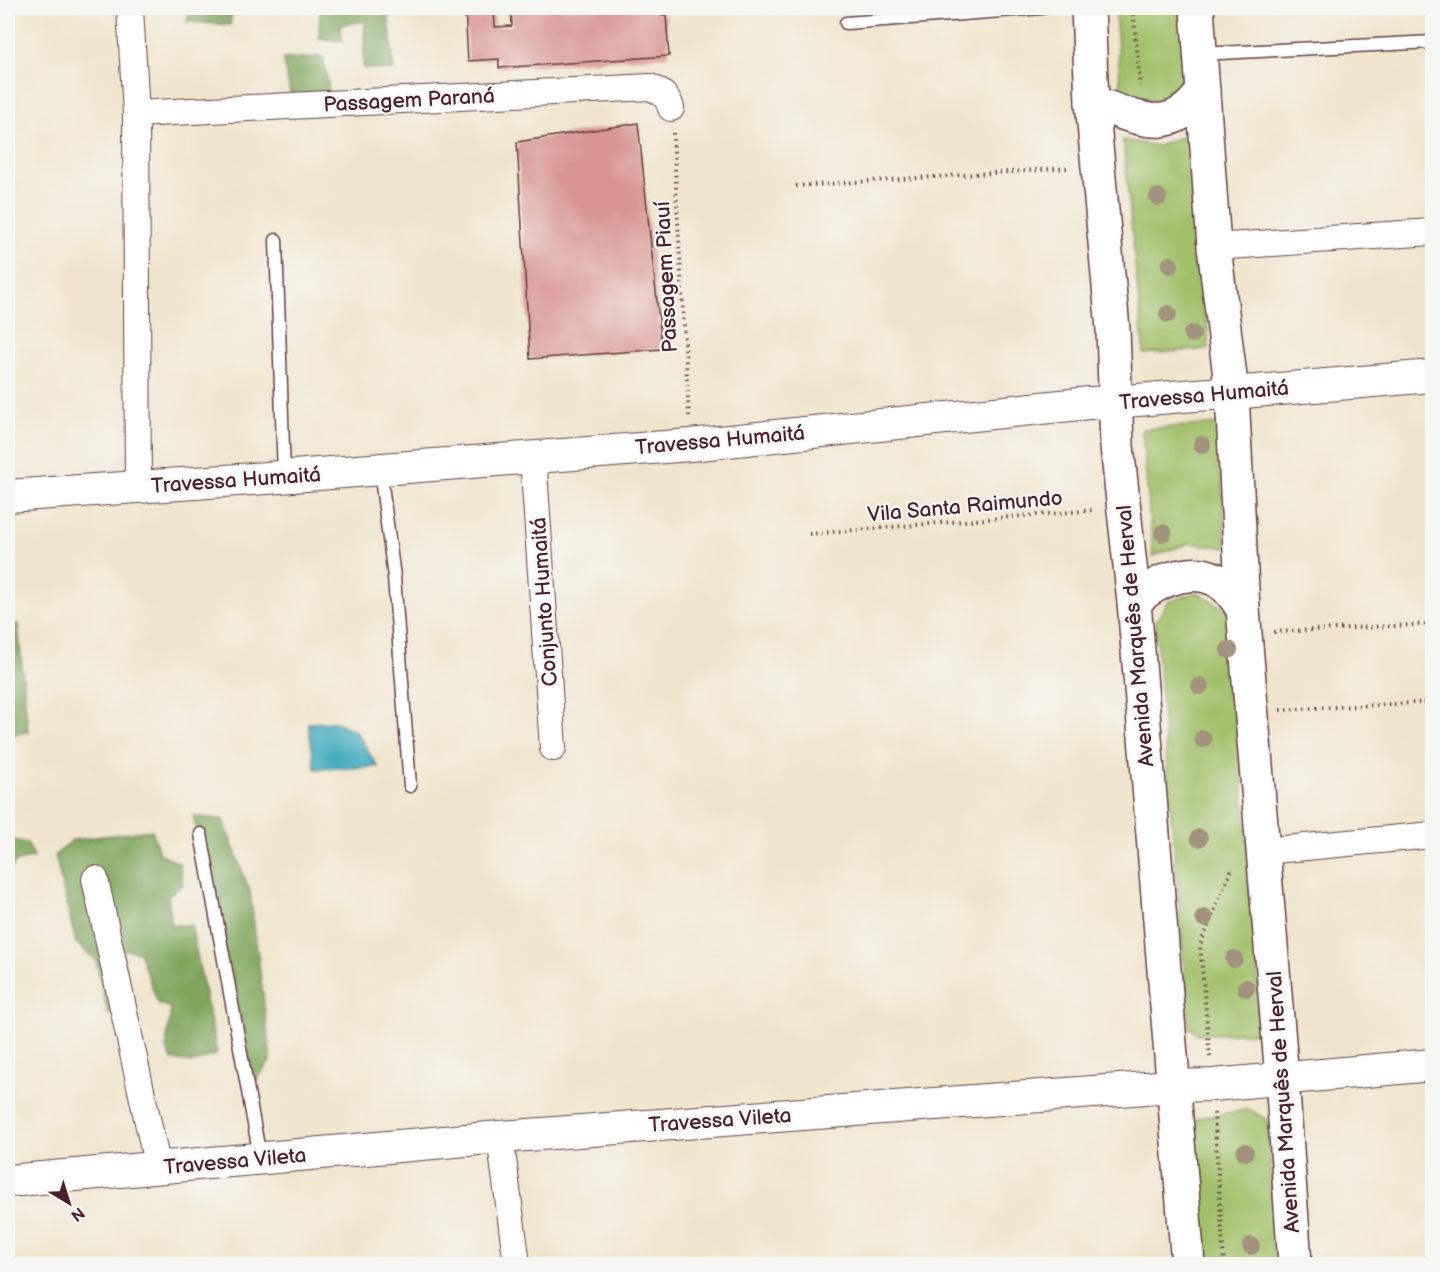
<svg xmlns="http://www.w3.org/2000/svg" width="1440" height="1272" font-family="'Balsamiq Sans',sans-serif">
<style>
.green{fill:#a1c069;stroke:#76704a;stroke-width:1.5}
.forest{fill:#80a65d;stroke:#656244;stroke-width:1.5}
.water{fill:#3ca9bc;stroke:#436474;stroke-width:1.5}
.building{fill:#d89592}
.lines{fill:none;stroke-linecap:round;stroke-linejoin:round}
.service-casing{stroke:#633d43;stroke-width:15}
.minor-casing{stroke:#633d43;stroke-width:28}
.tertiary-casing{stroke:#633d43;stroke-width:34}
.secondary-casing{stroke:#633d43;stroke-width:36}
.path{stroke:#633d43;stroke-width:4;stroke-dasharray:1.5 4.5;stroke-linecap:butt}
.service{stroke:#fff;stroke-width:12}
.minor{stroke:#fff;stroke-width:26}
.tertiary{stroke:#fff;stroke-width:32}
.secondary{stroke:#fff;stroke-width:33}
.tree{fill:#a3927e}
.labels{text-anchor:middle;stroke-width:4.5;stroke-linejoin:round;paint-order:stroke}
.street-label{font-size:21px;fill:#4a1f2b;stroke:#f6f6f2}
</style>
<rect width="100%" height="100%" fill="#f6f6f2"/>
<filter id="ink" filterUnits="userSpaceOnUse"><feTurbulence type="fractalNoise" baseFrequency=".0167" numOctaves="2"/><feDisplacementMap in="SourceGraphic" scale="12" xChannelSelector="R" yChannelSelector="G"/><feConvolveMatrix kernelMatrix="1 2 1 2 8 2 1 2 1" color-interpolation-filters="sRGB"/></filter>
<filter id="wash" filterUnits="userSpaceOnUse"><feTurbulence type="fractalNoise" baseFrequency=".008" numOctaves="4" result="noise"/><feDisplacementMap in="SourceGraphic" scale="24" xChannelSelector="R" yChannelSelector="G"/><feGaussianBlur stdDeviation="1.35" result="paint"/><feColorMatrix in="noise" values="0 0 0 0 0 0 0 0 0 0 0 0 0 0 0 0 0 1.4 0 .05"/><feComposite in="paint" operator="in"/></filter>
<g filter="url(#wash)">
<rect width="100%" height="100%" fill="#f0e5cc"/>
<g class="green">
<polygon points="1115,8 1182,8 1188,85 1157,102 1121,93"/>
<polygon points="1195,131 1209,349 1144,354 1123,140 1158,146"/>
<polygon points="1219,424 1226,548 1190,543 1153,556 1142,429"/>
<polygon points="1197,592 1229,611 1262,1026 1257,1033 1198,1034 1189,1027 1155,623 1168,602"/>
<polygon points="1249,1109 1268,1121 1278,1264 1206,1264 1195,1127 1198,1118"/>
</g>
<g class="forest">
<polygon points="190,8 233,8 230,25 187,22"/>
<polygon points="320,8 388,8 394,71 363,68 365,21 340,25 343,41 319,38"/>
<polygon points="323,57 330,96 290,93 283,59"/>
<polygon points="18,624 28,732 8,735 8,626"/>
<polygon points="193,816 223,820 250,892 271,1060 255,1082"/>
<polygon points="152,830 159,853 180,864 183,885 168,895 171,925 191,925 217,1054 194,1063 172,1060 166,1048 171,1008 158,1004 139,952 121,949 134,1009 108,1015 96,960 76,943 55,855 73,840"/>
<polygon points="8,839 27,843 34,857 16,862 8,871"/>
</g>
<polygon class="water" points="336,722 356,731 378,767 315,769 308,723"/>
<g id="blocks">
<g class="building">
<polygon points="465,8 494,8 495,27 512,26 511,8 662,8 662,15 666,15 669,56 499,68 499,59 468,61"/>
<polygon points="638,123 662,349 530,359 517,142"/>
</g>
</g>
</g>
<g filter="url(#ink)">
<use href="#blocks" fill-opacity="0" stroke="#633d43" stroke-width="1.5"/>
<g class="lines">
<g class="service-casing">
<g id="service">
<polyline points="846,23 1042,8"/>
<polyline points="1200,54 1432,42"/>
<polyline points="276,240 284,476"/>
<polyline points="380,470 394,577 410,786"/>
<polyline points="201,834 260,1157"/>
</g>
</g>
<g class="minor-casing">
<g id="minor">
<polyline points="130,8 136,114 138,487"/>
<path d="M136 114 650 87C661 92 668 96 671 108"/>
<polyline points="1214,247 1432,232"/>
<polyline points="533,456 553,748"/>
<polyline points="1264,851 1432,835"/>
<polyline points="95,879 158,1168"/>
<polyline points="500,1137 517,1264"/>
</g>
</g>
<g class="tertiary-casing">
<g id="tertiary">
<path d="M8 496 267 478 690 445 1089 403C1137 402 1184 394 1232 393L1432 376"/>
<polyline points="8,1181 500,1137 1172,1086 1213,1085 1432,1065"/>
</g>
</g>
<g class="secondary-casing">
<g id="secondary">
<polyline points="1088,8 1092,102 1113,329 1117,446 1134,602 1188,1264"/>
<polyline points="1197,8 1214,247 1232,393 1243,609 1282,1078 1295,1264"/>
<path d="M1092 102C1137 117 1170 139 1203 91"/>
<path d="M1134 602C1156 580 1199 561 1226 587 1233 593 1238 602 1243 609"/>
</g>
</g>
<g class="path">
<polyline points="1133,8 1140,86"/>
<polyline points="673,133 689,416"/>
<polyline points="796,186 1068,168"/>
<polyline points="809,534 1095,510"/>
<polyline points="1274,632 1432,624"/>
<polyline points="1280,710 1432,702"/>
<polyline points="1210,1057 1200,945 1232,868"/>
<polyline points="1214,1113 1224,1264"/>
</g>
<use href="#service" class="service"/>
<use href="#minor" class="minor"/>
<use href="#tertiary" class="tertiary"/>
<use href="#secondary" class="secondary"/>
</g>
<g class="tree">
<circle cx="1158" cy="197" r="9"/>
<circle cx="1170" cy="265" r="9"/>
<circle cx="1168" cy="314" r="9"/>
<circle cx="1192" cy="334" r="9"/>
<circle cx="1202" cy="445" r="9"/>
<circle cx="1163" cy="533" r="9"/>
<circle cx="1229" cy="650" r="9"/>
<circle cx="1200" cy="686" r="9"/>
<circle cx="1203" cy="739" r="9"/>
<circle cx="1199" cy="838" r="9"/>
<circle cx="1204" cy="918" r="9"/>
<circle cx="1234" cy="959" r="9"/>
<circle cx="1246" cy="988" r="9"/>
<circle cx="1245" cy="1152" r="9"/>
<circle cx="1251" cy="1246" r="9"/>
</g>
</g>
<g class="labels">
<g class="street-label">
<text transform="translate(409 100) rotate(-3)" y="7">Passagem Paraná</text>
<text transform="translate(666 277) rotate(-93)" y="7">Passagem Piauí</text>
<text transform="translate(1204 395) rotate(-5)" y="7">Travessa Humaitá</text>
<text transform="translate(720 440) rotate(-5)" y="7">Travessa Humaitá</text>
<text transform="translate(236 480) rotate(-4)" y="7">Travessa Humaitá</text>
<text transform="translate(965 506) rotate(-5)" y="7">Vila Santa Raimundo</text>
<text transform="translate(544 602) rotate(-94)" y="7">Conjunto Humaitá</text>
<text transform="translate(1135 636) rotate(-95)" y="7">Avenida Marquês de Herval</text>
<text transform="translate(1283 1102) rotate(-94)" y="7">Avenida Marquês de Herval</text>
<text transform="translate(720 1120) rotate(-4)" y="7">Travessa Vileta</text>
<text transform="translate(235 1161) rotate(-5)" y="7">Travessa Vileta</text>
</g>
</g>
<rect width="1440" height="1272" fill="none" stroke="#f6f6f2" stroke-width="30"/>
<g transform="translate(69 1203) rotate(142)" stroke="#f6f6f2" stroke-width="4.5" paint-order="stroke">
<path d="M0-4.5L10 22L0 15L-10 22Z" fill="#4a1f2b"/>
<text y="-9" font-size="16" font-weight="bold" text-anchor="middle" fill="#4a1f2b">N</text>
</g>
</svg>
